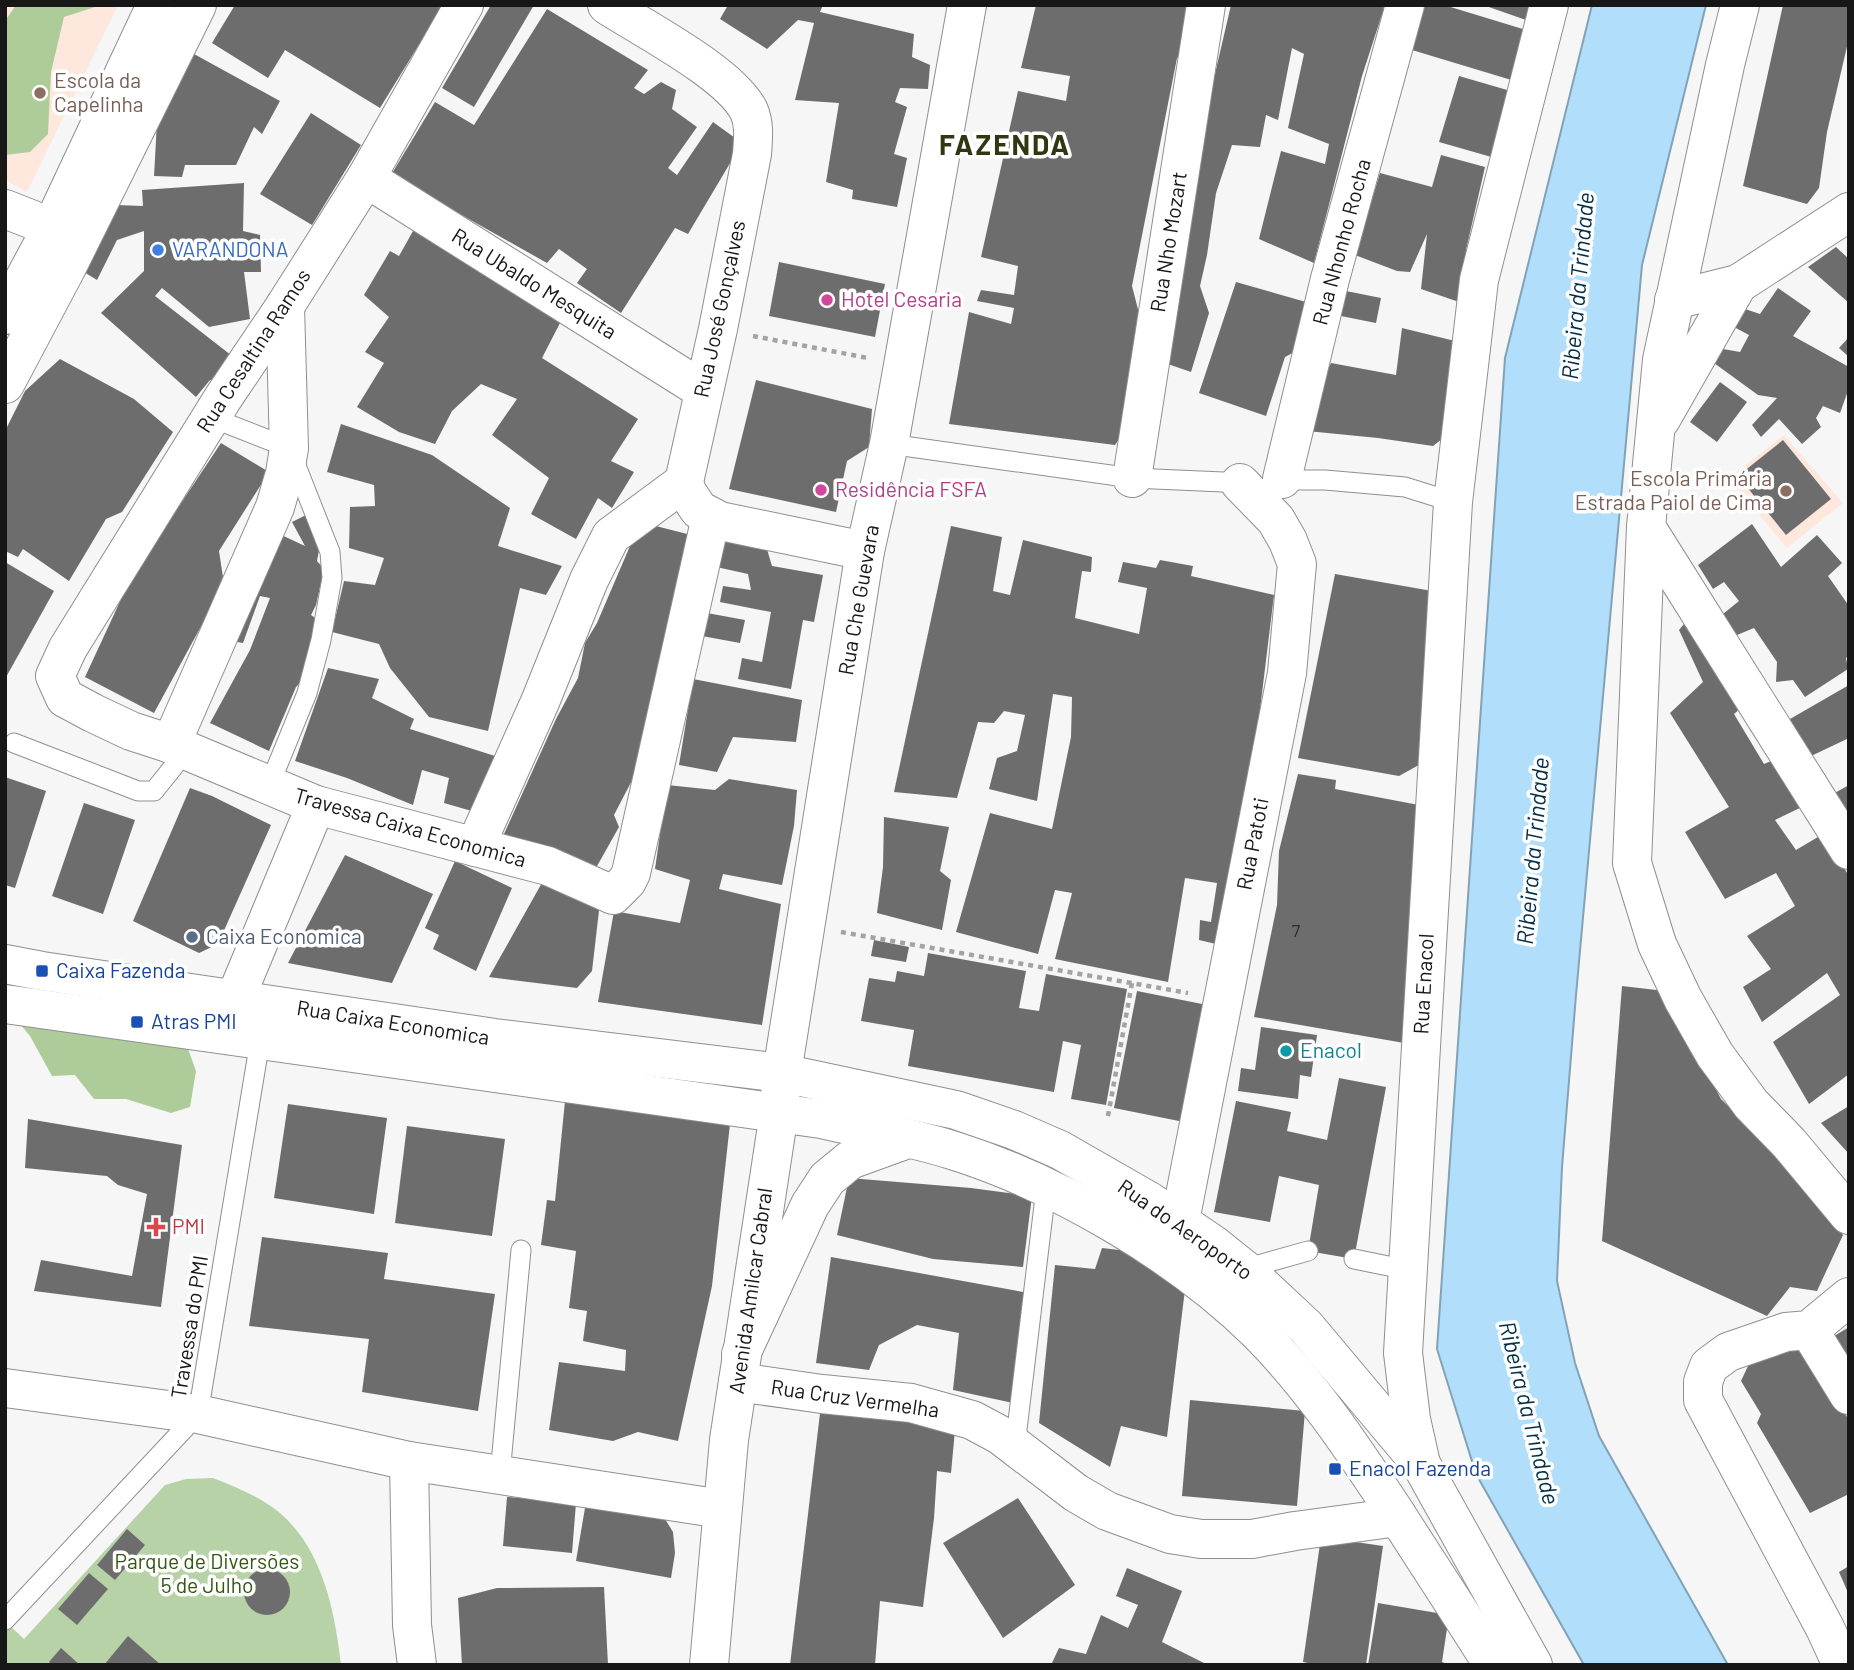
<svg xmlns="http://www.w3.org/2000/svg" width="1854" height="1670" font-family="Barlow,sans-serif">
<style>
.education{fill:#fee7dc}
.green{fill:#b8d2a7}
.forest{fill:#aecc9a}
.water{fill:#b1defa;stroke:#83a2b6;stroke-width:2}
.building{fill:#6d6d6e}
.lines{fill:none;stroke-linecap:round;stroke-linejoin:round}
.lane-casing{stroke:#8f8f90;stroke-width:21}
.street-casing{stroke:#8f8f90;stroke-width:40}
.secondary-casing{stroke:#8f8f90;stroke-width:40}
.primary-casing{stroke:#8f8f90;stroke-width:40}
.path{stroke:#a3a3a3;stroke-width:4.5;stroke-dasharray:5 5;stroke-linecap:butt}
.lane{stroke:#fff;stroke-width:19}
.street{stroke:#fff;stroke-width:38}
.secondary{stroke:#fff;stroke-width:38}
.primary{stroke:#fff;stroke-width:38}
.education-dot{fill:#8d6e63;stroke:#fff;stroke-width:2.5}
.shop-dot{fill:#3f7fe0;stroke:#fff;stroke-width:2.5}
.hotel-dot{fill:#d1479c;stroke:#fff;stroke-width:2.5}
.service-dot{fill:#5c6f8a;stroke:#fff;stroke-width:2.5}
.transit-dot{fill:#1a4fb4;stroke:#fff;stroke-width:2.5}
.culture-dot{fill:#0f9aa8;stroke:#fff;stroke-width:2.5}
.health-dot{fill:#e0444e;stroke:#fff;stroke-width:2.5}
.labels{text-anchor:middle;stroke-width:7;stroke-linejoin:round;paint-order:stroke}
.number-label{font-size:18px;fill:#2c2c2d}
.education-label{font-size:21px;fill:#785e54;stroke:#fff;text-anchor:start}
.street-label{font-size:21px;fill:#171717;stroke:#fff}
.shop-label{font-size:21px;fill:#366cbe;stroke:#fff;text-anchor:start}
.hotel-label{font-size:21px;fill:#b23c85;stroke:#fff;text-anchor:start}
.service-label{font-size:21px;fill:#4e5e75;stroke:#fff;text-anchor:start}
.transit-label{font-size:21px;fill:#164399;stroke:#fff;text-anchor:start}
.culture-label{font-size:21px;fill:#0d838f;stroke:#fff;text-anchor:start}
.health-label{font-size:21px;fill:#be3a42;stroke:#fff;text-anchor:start}
.park-label{font-size:21px;fill:#32570f;stroke:#fff}
.water-label{font-size:23px;font-style:italic;fill:#002f47;stroke:#fff}
.district-label{font-size:28px;font-weight:bold;letter-spacing:2px;fill:#303811;stroke:#fff}
</style>
<rect width="100%" height="100%" fill="#f6f6f7"/>
<g class="education">
<polygon points="5,5 118,5 27,192 5,180"/>
<polygon points="1784,435 1843,503 1787,548 1729,478"/>
</g>
<path class="green" d="M213 1478C236 1487 261 1497 280 1513 323 1550 335 1612 341 1665H5V1621L24 1639 165 1485 186 1479Z"/>
<g class="forest">
<polygon points="16,5 101,5 64,17 51,72 48,134 30,152 5,155 5,21"/>
<polygon points="10,1012 187,1046 196,1071 190,1107 171,1113 126,1099 94,1099 75,1075 52,1076 30,1036"/>
</g>
<polygon class="water" points="1592,5 1706,5 1642,265 1576,995 1562,1167 1557,1281 1575,1363 1599,1436 1728,1665 1584,1665 1476,1474 1437,1349 1505,358"/>
<g class="building">
<polygon points="235,5 439,5 442,7 380,108 285,50 268,78 212,43"/>
<polygon points="491,5 534,5 474,107 442,88"/>
<polygon points="728,5 823,5 820,12 914,34 912,57 930,65 928,89 900,88 895,102 907,107 894,154 907,158 897,207 852,199 853,190 826,182 839,103 795,100 814,23 798,20 767,49 720,19"/>
<polygon points="1036,5 1195,5 1187,51 1177,58 1132,286 1142,325 1122,435 1115,445 949,424 969,312 1011,324 1014,308 977,301 981,290 1014,295 1018,266 981,257 1018,91 1066,101 1070,76 1021,68"/>
<polygon points="1231,5 1385,5 1362,76 1314,263 1259,239 1281,151 1325,164 1329,144 1288,128 1304,54 1292,48 1278,120 1266,115 1260,147 1232,145 1216,193 1207,255 1200,286 1209,313 1191,372 1162,362 1188,190"/>
<polygon points="1425,5 1444,5 1533,32 1518,82 1412,50"/>
<polygon points="1483,5 1537,5 1532,22"/>
<polygon points="1783,5 1849,5 1849,38 1827,132 1819,188 1807,204 1743,186"/>
<polygon points="547,9 648,70 634,88 644,94 661,82 676,90 672,109 697,127 668,168 677,175 713,122 742,143 688,234 675,228 621,313 577,283 587,269 559,249 547,263 391,175 435,102 474,125"/>
<polygon points="194,54 280,101 262,134 254,127 236,165 185,165 182,177 154,176 157,122"/>
<polygon points="1459,76 1514,92 1495,158 1439,142"/>
<polygon points="311,113 361,145 312,225 260,194"/>
<polygon points="1441,155 1485,167 1466,250 1462,303 1421,289 1427,234 1410,272 1397,271 1355,255 1380,173 1432,187"/>
<polygon points="244,183 243,231 260,235 261,272 244,272 250,319 209,327 162,288 155,296 236,359 219,385 210,380 196,397 101,313 144,271 144,231 117,240 97,280 84,272 116,205 143,206 142,190"/>
<polygon points="417,224 532,295 560,323 542,358 638,419 611,461 634,472 612,508 598,498 576,539 531,514 549,478 492,435 517,399 481,384 452,411 435,444 399,432 357,407 384,363 365,352 389,317 364,295 390,251 399,256"/>
<polygon points="1836,247 1849,259 1849,303 1808,267"/>
<polygon points="779,262 885,284 875,337 769,316"/>
<polygon points="1236,282 1313,304 1302,348 1285,357 1266,416 1199,393"/>
<polygon points="1778,288 1811,311 1793,336 1849,367 1849,388 1840,413 1823,406 1816,418 1821,427 1802,444 1779,419 1761,437 1752,425 1777,398 1758,395 1714,363 1723,349 1740,352 1749,335 1734,327 1742,308 1760,314"/>
<polygon points="1346,291 1381,298 1376,323 1341,316"/>
<polygon points="1402,328 1459,342 1451,432 1433,446 1378,438 1307,431 1324,377 1331,363 1396,375"/>
<polygon points="1849,337 1849,357 1839,348"/>
<polygon points="60,359 134,399 173,432 122,512 106,519 69,581 23,549 18,557 5,551 5,431 25,391"/>
<polygon points="756,380 872,409 869,447 847,461 836,512 729,489"/>
<polygon points="1720,382 1747,402 1717,442 1690,422"/>
<polygon points="341,424 432,455 510,508 498,546 562,566 546,595 520,588 488,731 429,717 390,668 379,644 332,632 344,581 375,585 384,558 349,548 350,507 375,506 374,485 327,472"/>
<polygon points="1783,440 1831,499 1786,535 1738,476"/>
<polygon points="221,443 269,472 219,551 224,584 154,713 85,677 130,580"/>
<polygon points="306,515 319,550 317,561 324,569 316,605 311,615 318,620 303,680 296,687 269,751 210,723 250,650 270,598 260,596 243,643 232,641 275,532 305,546 292,522"/>
<polygon points="1752,524 1781,567 1817,535 1842,563 1828,576 1849,606 1849,656 1846,658 1848,669 1805,697 1793,680 1776,682 1777,662 1754,628 1737,635 1723,614 1739,601 1724,582 1713,589 1698,565"/>
<polygon points="652,525 695,536 639,767 614,815 619,827 592,875 504,834 556,719 578,678 585,643 597,623 633,539"/>
<polygon points="951,526 1002,537 993,591 1010,595 1023,540 1092,557 1091,572 1082,571 1075,618 1139,634 1147,588 1118,582 1123,562 1156,568 1160,560 1193,566 1191,576 1274,595 1252,775 1216,944 1199,940 1200,920 1211,922 1217,883 1185,878 1168,982 1055,959 1072,893 1055,890 1038,954 956,932 990,813 1052,829 1071,737 1072,697 1053,694 1037,801 989,789 997,758 1017,751 1025,715 1004,711 994,723 978,722 957,798 894,792"/>
<polygon points="718,537 766,546 772,566 823,575 814,622 803,620 791,689 738,679 742,658 762,662 771,612 720,602 723,586 751,590 748,574 712,566"/>
<polygon points="5,562 54,591 5,679"/>
<polygon points="1335,574 1438,592 1426,761 1399,776 1298,758"/>
<polygon points="707,613 745,620 740,643 702,636"/>
<polygon points="1689,618 1742,707 1734,714 1764,764 1776,759 1806,805 1775,820 1796,850 1823,834 1849,876 1849,1074 1809,1104 1773,1042 1840,995 1827,973 1762,1022 1743,987 1771,969 1747,936 1795,906 1776,873 1725,899 1685,832 1729,807 1670,713 1703,682 1679,630"/>
<polygon points="328,668 379,679 372,698 414,719 410,729 495,756 482,814 444,803 449,778 422,770 413,805 347,778 295,761"/>
<polygon points="693,679 802,700 796,742 733,737 717,772 679,765"/>
<polygon points="1849,685 1849,738 1809,757 1790,719"/>
<polygon points="1298,774 1336,780 1335,789 1424,806 1410,1044 1254,1017 1277,905 1279,851"/>
<polygon points="5,777 46,791 15,888 5,885"/>
<polygon points="729,779 797,790 794,826 782,885 723,874 719,889 781,904 762,1025 598,1002 614,911 680,923 690,880 655,869 667,785 715,790"/>
<polygon points="1849,785 1849,826 1831,795"/>
<polygon points="190,788 212,796 271,825 218,944 199,953 133,921"/>
<polygon points="84,803 135,820 103,914 52,896"/>
<polygon points="884,817 949,827 940,871 951,880 942,930 877,913 883,867"/>
<polygon points="345,855 433,894 392,983 288,963"/>
<polygon points="455,861 512,888 476,971 433,949 439,935 425,928"/>
<polygon points="543,881 600,902 592,971 577,988 489,977"/>
<polygon points="874,940 909,947 906,962 871,956"/>
<polygon points="928,953 1026,971 1019,1008 1039,1011 1046,974 1127,989 1106,1105 1071,1099 1081,1045 1063,1041 1054,1092 908,1066 914,1030 861,1021 869,978 895,982 897,971 924,976"/>
<polygon points="1622,986 1665,991 1721,1099 1780,1158 1843,1235 1817,1291 1790,1287 1767,1316 1602,1241"/>
<polygon points="1137,991 1207,1005 1184,1122 1114,1108"/>
<polygon points="1261,1027 1317,1035 1311,1077 1300,1075 1298,1099 1238,1091 1241,1068 1255,1070"/>
<polygon points="1339,1078 1386,1087 1354,1259 1308,1251 1319,1185 1279,1176 1270,1222 1214,1212 1236,1101 1291,1112 1287,1131 1327,1140"/>
<polygon points="566,1091 730,1124 712,1286 678,1441 638,1432 613,1441 549,1430 559,1362 625,1371 626,1350 583,1341 587,1311 569,1308 576,1251 541,1245 547,1200 555,1201"/>
<polygon points="288,1104 387,1118 374,1214 274,1198"/>
<polygon points="1849,1106 1849,1154 1821,1123"/>
<polygon points="28,1119 182,1145 161,1307 34,1291 41,1260 132,1276 147,1194 118,1185 107,1176 25,1168"/>
<polygon points="407,1126 505,1139 492,1236 395,1223"/>
<polygon points="849,1178 971,1188 1032,1196 1023,1267 933,1259 837,1235"/>
<polygon points="262,1237 388,1253 384,1279 495,1294 478,1411 362,1392 369,1339 249,1326"/>
<polygon points="1102,1248 1128,1251 1186,1281 1167,1437 1121,1426 1110,1467 1039,1423 1055,1265 1095,1269"/>
<polygon points="831,1257 1029,1293 1013,1403 953,1390 959,1333 917,1325 879,1345 869,1370 816,1363"/>
<polygon points="1849,1327 1849,1368 1831,1338"/>
<polygon points="1799,1343 1849,1420 1849,1494 1810,1513 1757,1423 1761,1414 1741,1381 1748,1366"/>
<polygon points="1190,1400 1305,1411 1297,1506 1182,1496"/>
<polygon points="821,1405 955,1430 951,1473 937,1471 934,1518 923,1607 880,1601 875,1665 790,1665"/>
<polygon points="507,1497 576,1503 572,1553 503,1546"/>
<polygon points="1018,1498 1075,1585 1003,1638 943,1543"/>
<polygon points="586,1502 665,1519 673,1532 675,1553 671,1578 576,1561"/>
<polygon points="127,1529 145,1545 115,1580 97,1565"/>
<polygon points="1321,1537 1383,1546 1366,1665 1318,1665 1303,1662"/>
<polygon points="1849,1566 1849,1595 1839,1572"/>
<polygon points="1127,1568 1182,1591 1162,1642 1208,1665 1051,1665 1059,1648 1086,1654 1101,1615 1128,1628 1138,1605 1116,1596"/>
<circle cx="267" cy="1592" r="23"/>
<polygon points="89,1573 108,1589 77,1625 58,1609"/>
<polygon points="604,1587 608,1665 462,1665 458,1598 497,1588"/>
<polygon points="1378,1603 1449,1615 1442,1662 1450,1665 1368,1665"/>
<polygon points="128,1636 161,1665 104,1665"/>
<polygon points="61,1648 80,1665 52,1665 49,1662"/>
</g>
<g class="lines">
<g class="lane-casing">
<g id="lane">
<polyline points="210,417 289,448 330,552 332,578 321,640 307,693 269,786"/>
<polyline points="889,444 1132,478 1246,483"/>
<polyline points="1276,480 1325,480 1405,487 1453,502"/>
<polyline points="14,743 138,791 154,791 186,751"/>
<polyline points="1354,1259 1408,1270"/>
<polyline points="1244,1269 1308,1251"/>
<polyline points="1015,1446 1046,1189"/>
<polyline points="500,1474 521,1250"/>
<polyline points="5,1620 198,1414 260,1041"/>
</g>
</g>
<g class="street-casing">
<g id="street">
<polyline points="464,5 366,178 285,306 223,398 68,648 55,676 65,698 93,713 131,731 171,744 316,805 548,866 613,895 627,881 631,873 711,517"/>
<path d="M607 5C644 29 730 73 749 111 755 125 753 140 752 154L718 329 684 482 687 492 699 510 720 521 865 551"/>
<polyline points="1740,5 1725,65 1662,360 1646,527 1632,863 1657,944 1683,999 1715,1055 1751,1104 1789,1143 1849,1215"/>
<polyline points="366,178 703,390"/>
<polyline points="1674,300 1738,284 1849,212"/>
<polyline points="1661,419 1738,284"/>
<polyline points="1132,478 1206,5"/>
<polyline points="1282,479 1330,279 1405,5"/>
<polyline points="1646,527 1849,850"/>
<polyline points="171,744 275,507 285,473 289,448 285,306"/>
<polyline points="475,847 540,702 589,580 611,536 684,482"/>
<polyline points="235,999 316,805"/>
<polyline points="1180,1221 1287,673 1297,564 1288,541 1276,520 1240,483"/>
<polyline points="1809,1330 1849,1395"/>
<polyline points="738,1382 822,1394 911,1403 972,1420 1000,1435 1076,1493 1107,1511 1170,1534 1201,1539 1252,1539 1295,1531 1398,1517"/>
<polyline points="5,1388 198,1414 409,1461"/>
<polyline points="1421,1464 1411,1419 1403,1353 1453,502 1479,280 1549,5"/>
<polyline points="1842,1665 1825,1628 1703,1400 1703,1382 1709,1366 1728,1352 1786,1332 1809,1330 1849,1297"/>
</g>
</g>
<g class="secondary-casing">
<g id="secondary">
<polyline points="5,209 33,220 78,244"/>
<polyline points="417,1665 412,1625 409,1461 722,1509"/>
<polyline points="709,1665 729,1440 779,1113 782,1073 865,551 889,444 967,5"/>
</g>
</g>
<g class="primary-casing">
<g id="primary">
<polyline points="5,315 50,231 156,5"/>
<polyline points="5,384 67,267 197,5"/>
<polyline points="5,964 42,971 495,1038 782,1073 956,1110 1014,1130 1060,1150 1149,1201 1214,1245 1244,1269 1306,1327 1421,1464 1533,1665"/>
<path d="M5 1004 821 1119C865 1129 912 1137 955 1151 1059 1184 1180 1255 1258 1332 1310 1384 1352 1447 1393 1509 1426 1561 1460 1612 1493 1665"/>
<polyline points="741,1354 810,1205 827,1179 850,1160 908,1139"/>
</g>
</g>
<g class="path">
<polyline points="753,336 868,358"/>
<polyline points="841,932 1188,993"/>
<polyline points="1108,1116 1132,983"/>
</g>
<use href="#lane" class="lane"/>
<use href="#street" class="street"/>
<use href="#secondary" class="secondary"/>
<use href="#primary" class="primary"/>
</g>
<g class="education-dot">
<circle cx="40" cy="93" r="7"/>
<circle cx="1786" cy="491" r="7"/>
</g>
<circle class="shop-dot" cx="158" cy="250" r="7"/>
<g class="hotel-dot">
<circle cx="827" cy="300" r="7"/>
<circle cx="821" cy="490" r="7"/>
</g>
<circle class="service-dot" cx="192" cy="937" r="7"/>
<g class="transit-dot">
<rect x="35" y="964" width="14" height="14" rx="3.5"/>
<rect x="130" y="1015" width="14" height="14" rx="3.5"/>
<rect x="1328" y="1462" width="14" height="14" rx="3.5"/>
</g>
<circle class="culture-dot" cx="1286" cy="1051" r="7"/>
<path class="health-dot" d="M152.5 1216.5h7v7h7v7h-7v7h-7v-7h-7v-7h7z"/>
<g class="labels">
<g class="number-label">
<text x="1296" y="937">7</text>
</g>
<g class="education-label">
<text x="54" y="88">Escola da<tspan x="54" dy="24">Capelinha</tspan></text>
<text x="1772" y="486" text-anchor="end">Escola Primária<tspan x="1772" dy="24">Estrada Paiol de Cima</tspan></text>
</g>
<g class="street-label">
<text transform="translate(1169 242) rotate(-81)" y="7">Rua Nho Mozart</text>
<text transform="translate(1342 242) rotate(-75)" y="7">Rua Nhonho Rocha</text>
<text transform="translate(534 284) rotate(32)" y="7">Rua Ubaldo Mesquita</text>
<text transform="translate(720 309) rotate(-78)" y="7">Rua José Gonçalves</text>
<text transform="translate(254 351) rotate(-57)" y="7">Rua Cesaltina Ramos</text>
<text transform="translate(859 600) rotate(-80)" y="7">Rua Che Guevara</text>
<text transform="translate(410 828) rotate(16)" y="7">Travessa Caixa Economica</text>
<text transform="translate(1253 844) rotate(-79)" y="7">Rua Patoti</text>
<text transform="translate(1424 984) rotate(-87)" y="7">Rua Enacol</text>
<text transform="translate(393 1023) rotate(9)" y="7">Rua Caixa Economica</text>
<text transform="translate(1185 1230) rotate(35)" y="7">Rua do Aeroporto</text>
<text transform="translate(751 1291) rotate(-82)" y="7">Avenida Amilcar Cabral</text>
<text transform="translate(190 1327) rotate(-81)" y="7">Travessa do PMI</text>
<text transform="translate(855 1399) rotate(8)" y="7">Rua Cruz Vermelha</text>
</g>
<g class="shop-label">
<text x="172" y="257">VARANDONA</text>
</g>
<g class="hotel-label">
<text x="841" y="307">Hotel Cesaria</text>
<text x="835" y="497">Residência FSFA</text>
</g>
<g class="service-label">
<text x="206" y="944">Caixa Economica</text>
</g>
<g class="transit-label">
<text x="56" y="978">Caixa Fazenda</text>
<text x="151" y="1029">Atras PMI</text>
<text x="1349" y="1476">Enacol Fazenda</text>
</g>
<g class="culture-label">
<text x="1300" y="1058">Enacol</text>
</g>
<g class="health-label">
<text x="172" y="1234">PMI</text>
</g>
<g class="park-label">
<text x="207" y="1569">Parque de Diversões<tspan x="207" dy="24">5 de Julho</tspan></text>
</g>
<g class="water-label">
<text transform="translate(1578 286) rotate(-85)" y="8">Ribeira da Trindade</text>
<text transform="translate(1533 851) rotate(-85)" y="8">Ribeira da Trindade</text>
<text transform="translate(1529 1413) rotate(76)" y="8">Ribeira da Trindade</text>
</g>
<g class="district-label">
<text x="1005" y="155">FAZENDA</text>
</g>
</g>
<rect width="1854" height="1670" fill="none" stroke="#171717" stroke-width="14"/>
</svg>
